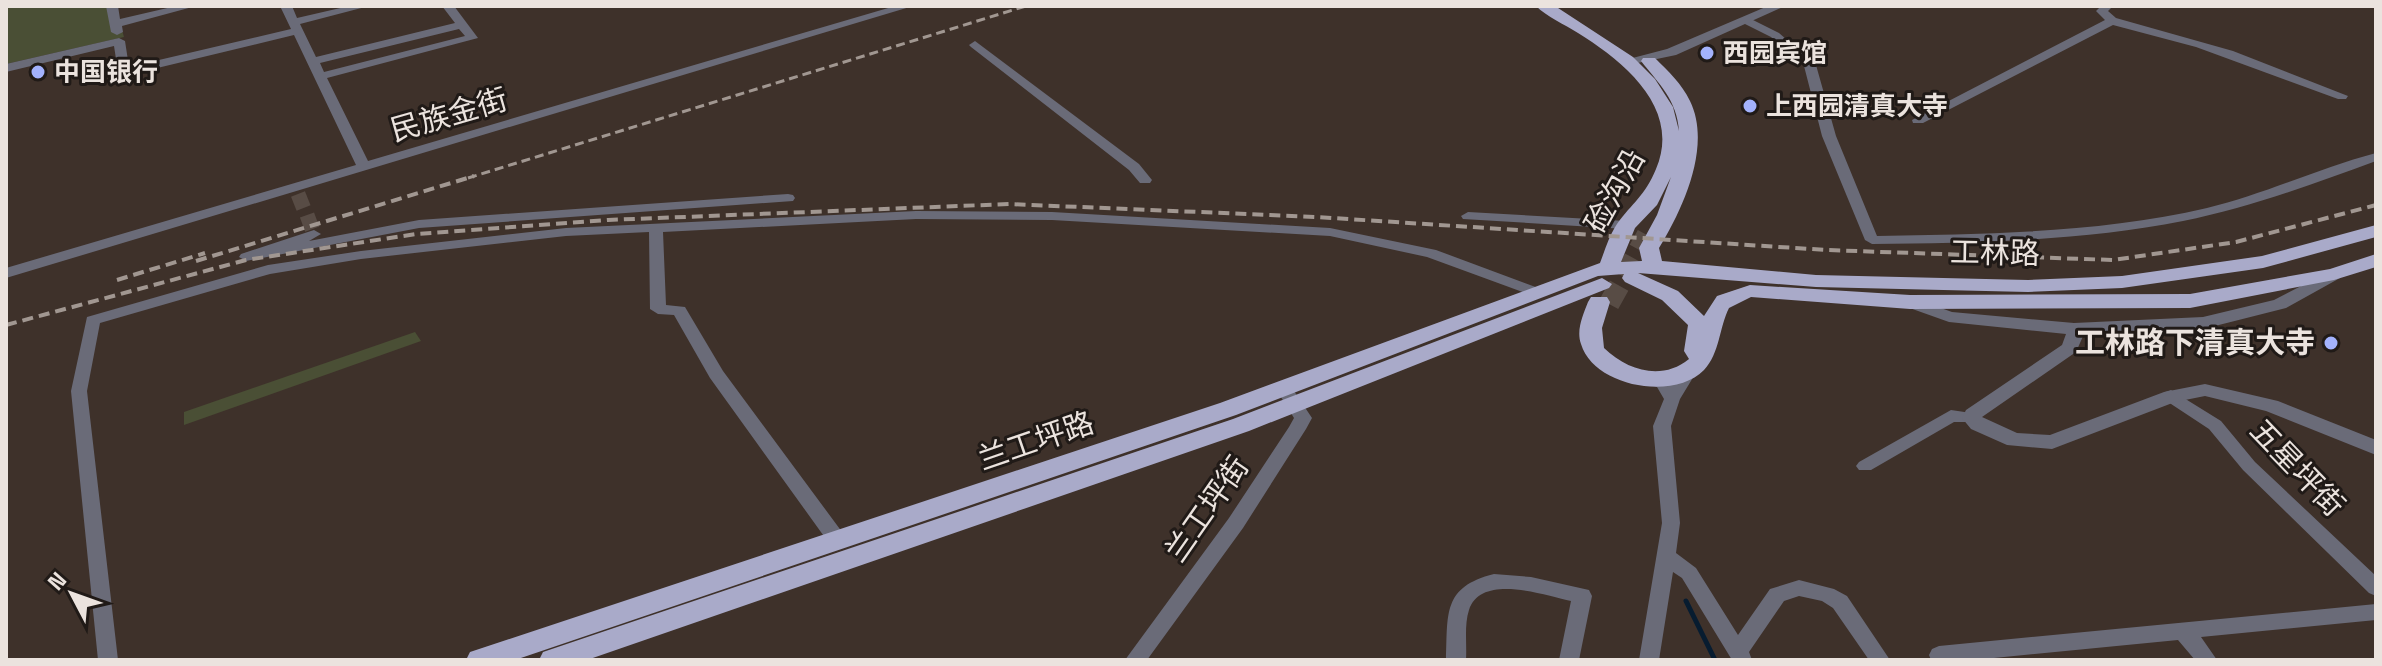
<svg xmlns="http://www.w3.org/2000/svg" width="2382" height="666" font-family="'Space Grotesk','Noto Sans SC',sans-serif">
<style>
.green{fill:#4a4f35}
.lines{fill:none;stroke-linecap:round;stroke-linejoin:round}
.stream{stroke:#071c30;stroke-width:5}
.minor-tunnel{stroke:#584c45;stroke-width:15;stroke-dasharray:15 8;stroke-linecap:butt}
.trunk-tunnel{stroke:#584c45;stroke-width:21;stroke-dasharray:21 10;stroke-linecap:butt}
.minor{fill:#6a6b78;fill-rule:evenodd}
.tertiary{fill:#6a6b78;fill-rule:evenodd}
.trunk{fill:#a9aac9;fill-rule:evenodd}
.rail-far1{stroke:#a19791;stroke-width:3;stroke-dasharray:9 5;stroke-linecap:butt}
.rail{stroke:#a19791;stroke-width:4;stroke-dasharray:11 6;stroke-linecap:butt}
.poi-dot{fill:#a3b2fd;stroke:#201a17;stroke-width:3}
.labels{text-anchor:middle;stroke-width:6;stroke-linejoin:round;paint-order:stroke}
.far-poi-label{font-size:26px;font-weight:bold;fill:#ebe3de;stroke:#201a17;text-anchor:start}
.street-label{font-size:30px;fill:#ebe3de;stroke:#201a17}
.poi-label{font-size:30px;font-weight:bold;fill:#ebe3de;stroke:#201a17;text-anchor:end}
</style>
<rect width="100%" height="100%" fill="#3e312a"/>
<g class="green">
<polygon points="6,6 115,6 124,37 6,64"/>
<polygon points="415,332 421,341 184,425 184,412"/>
</g>
<g class="lines">
<polyline class="stream" points="1686,601 1715,660"/>
<g class="minor-tunnel">
<polyline points="298,194 304,209"/>
<polyline points="307,215 314,234"/>
</g>
<polyline class="trunk-tunnel" points="1609,304 1647,235"/>
<g class="minor">
<polygon points="106,6 118,6 120,19 176,6 196,6 122,26 123,32 117,35 111,32"/>
<path d="M280 6H292L297 18 349 6H369L300 24 316 57 455 23 442 6H454L478 38 327 78 368 161 895 6H913L6 278V268L356 165 294 35 124 76 118 72 114 46 6 72V64L119 38 125 41 129 67 291 29ZM459 29 465 36 324 72 320 63Z"/>
<polygon points="2101,6 2113,6 2108,11 2116,18 2233,51 2348,96 2346,99 2338,99 2196,47 2113,25 1923,123 1913,123 1912,120 2105,20 2096,11"/>
<path d="M1741 18H1749L1779 33 1816 65 1836 136 1877 236C1986 234 2100 233 2207 208 2265 194 2319 168 2376 153V161C2313 184 2249 208 2183 221 2082 241 1975 243 1872 244L1865 240 1822 136 1804 66 1771 37 1741 22Z"/>
<polygon points="975,41 1139,164 1152,180 1150,183 1140,183 1129,170 971,47 969,45"/>
<polygon points="788,194 793,195 795,198 793,201 419,228 246,261 239,257 241,254 314,230 321,234 309,241 419,220"/>
<polygon points="916,211 1052,212 1330,228 1436,250 1541,289 1544,292 1536,297 1531,295 1427,257 1330,236 1052,220 916,219 663,232 666,305 685,307 723,371 845,536 848,541 845,546 838,548 831,546 710,378 674,315 658,314 650,309 649,232 566,236 361,259 270,274 100,323 87,391 118,660 98,660 71,391 87,317 268,265 361,251 566,228"/>
<polygon points="1468,212 1626,221 1633,225 1626,229 1463,219 1461,216"/>
<polygon points="1689,366 1697,371 1680,399 1671,426 1680,523 1676,553 1696,568 1738,635 1770,589 1799,580 1834,589 1847,596 1890,660 1869,660 1833,608 1822,601 1799,596 1784,601 1749,652 1752,660 1732,660 1682,578 1673,572 1659,660 1639,660 1662,523 1653,426 1664,399 1657,387 1646,383 1644,379 1652,374 1670,379 1673,384 1683,367"/>
<polygon points="1284,383 1290,385 1312,418 1306,429 1243,528 1147,660 1125,660 1229,518 1289,427 1294,418 1276,389"/>
<polygon points="2171,390 2221,421 2255,462 2376,576 2376,596 2369,593 2243,470 2209,429 2165,400 2163,396 2165,392"/>
<polygon points="1951,410 1978,414 1981,418 1978,422 1954,422 1871,470 1859,470 1856,466 1859,462"/>
<path d="M1494 574 1531 577 1589 590 1592 596 1579 660H1559L1571 601C1544 595 1481 573 1469 610 1464 625 1467 644 1466 660H1446C1448 614 1442 587 1494 574Z"/>
<polygon points="2376,604 2376,620 2201,637 2217,660 2195,660 2178,640 1974,660 1931,660 1929,655 1932,649 1939,646"/>
</g>
<g class="tertiary">
<polygon points="1768,6 1785,6 1676,55 1628,65 1621,61 1667,49"/>
<polygon points="2334,269 2343,274 2340,278 2286,308 2203,329 2084,334 2076,352 1982,417 2017,433 2050,435 2164,392 2205,384 2278,401 2376,440 2376,455 2266,411 2205,396 2175,402 2052,449 2007,445 1971,429 1962,418 1966,410 2062,345 2066,334 1949,322 1904,306 1901,302 1910,297 1952,312 2074,323 2203,317 2274,300"/>
</g>
<g class="trunk">
<path d="M1536 6H1555L1633 57 1655 79 1673 107 1679 131C1677 100 1659 84 1641 61L1643 58H1655C1668 71 1682 84 1690 101 1712 146 1683 209 1659 248L1662 261 1816 275 2028 280 2122 276 2262 256 2376 225V237L2263 268 2122 288 2028 292 1816 287 1638 273 1678 291 1704 316 1717 296 1750 285 1910 295 2190 294 2330 269 2376 254V267L2334 280 2190 308 1910 309 1751 297 1729 308C1719 328 1720 353 1704 370 1674 401 1594 387 1581 344 1576 330 1583 315 1588 302L1591 297H1607L1610 302 1602 328 1604 348C1628 371 1662 381 1689 359L1684 351 1688 325 1662 300 1625 282 1622 278 1624 274 1598 276 1236 415 515 660H466L470 652 1220 403 1600 263C1605 250 1609 236 1617 224 1632 203 1645 196 1656 169 1682 108 1623 61 1578 33 1564 24 1547 17 1536 6ZM1671 177 1657 215 1639 248 1642 261 1621 262 1635 228 1657 205Z"/>
<polygon points="1602,278 1612,284 1609,288 1249,431 587,660 539,660 543,652 1233,419"/>
</g>
<polyline class="rail-far1" points="468,178 1026,6"/>
<g class="rail">
<polyline points="196,261 474,176"/>
<polyline points="117,280 205,253"/>
<polyline points="6,325 246,260 416,234 608,220 1009,204 1317,217 1826,250 2113,260 2236,242 2376,205"/>
</g>
</g>
<g class="poi-dot">
<circle cx="1707" cy="53" r="8"/>
<circle cx="38" cy="72" r="8"/>
<circle cx="1750" cy="106" r="8"/>
<circle cx="2331" cy="343" r="8"/>
</g>
<g class="labels">
<g class="far-poi-label">
<text x="1723" y="62">西园宾馆</text>
<text x="54" y="81">中国银行</text>
<text x="1766" y="115">上西园清真大寺</text>
</g>
<g class="street-label">
<text transform="translate(449 115) rotate(-16)" y="10">民族金街</text>
<text transform="translate(1615 191) rotate(-61)" y="10">硷沟沿</text>
<text transform="translate(1995 253) rotate(1)" y="10">工林路</text>
<text transform="translate(1036 441) rotate(-19)" y="10">兰工坪路</text>
<text transform="translate(2297 468) rotate(46)" y="10">五星坪街</text>
<text transform="translate(1207 509) rotate(-55)" y="10">兰工坪街</text>
</g>
<g class="poi-label">
<text x="2315" y="353">工林路下清真大寺</text>
</g>
</g>
<rect width="2382" height="666" fill="none" stroke="#ebe3de" stroke-width="16"/>
<g transform="translate(72 594) rotate(311)" stroke="#201a17" stroke-width="6" paint-order="stroke">
<path d="M0-6L14 30L0 20L-14 30Z" fill="#ebe3de"/>
<text y="-12" font-size="22" font-weight="bold" text-anchor="middle" fill="#ebe3de">N</text>
</g>
</svg>
